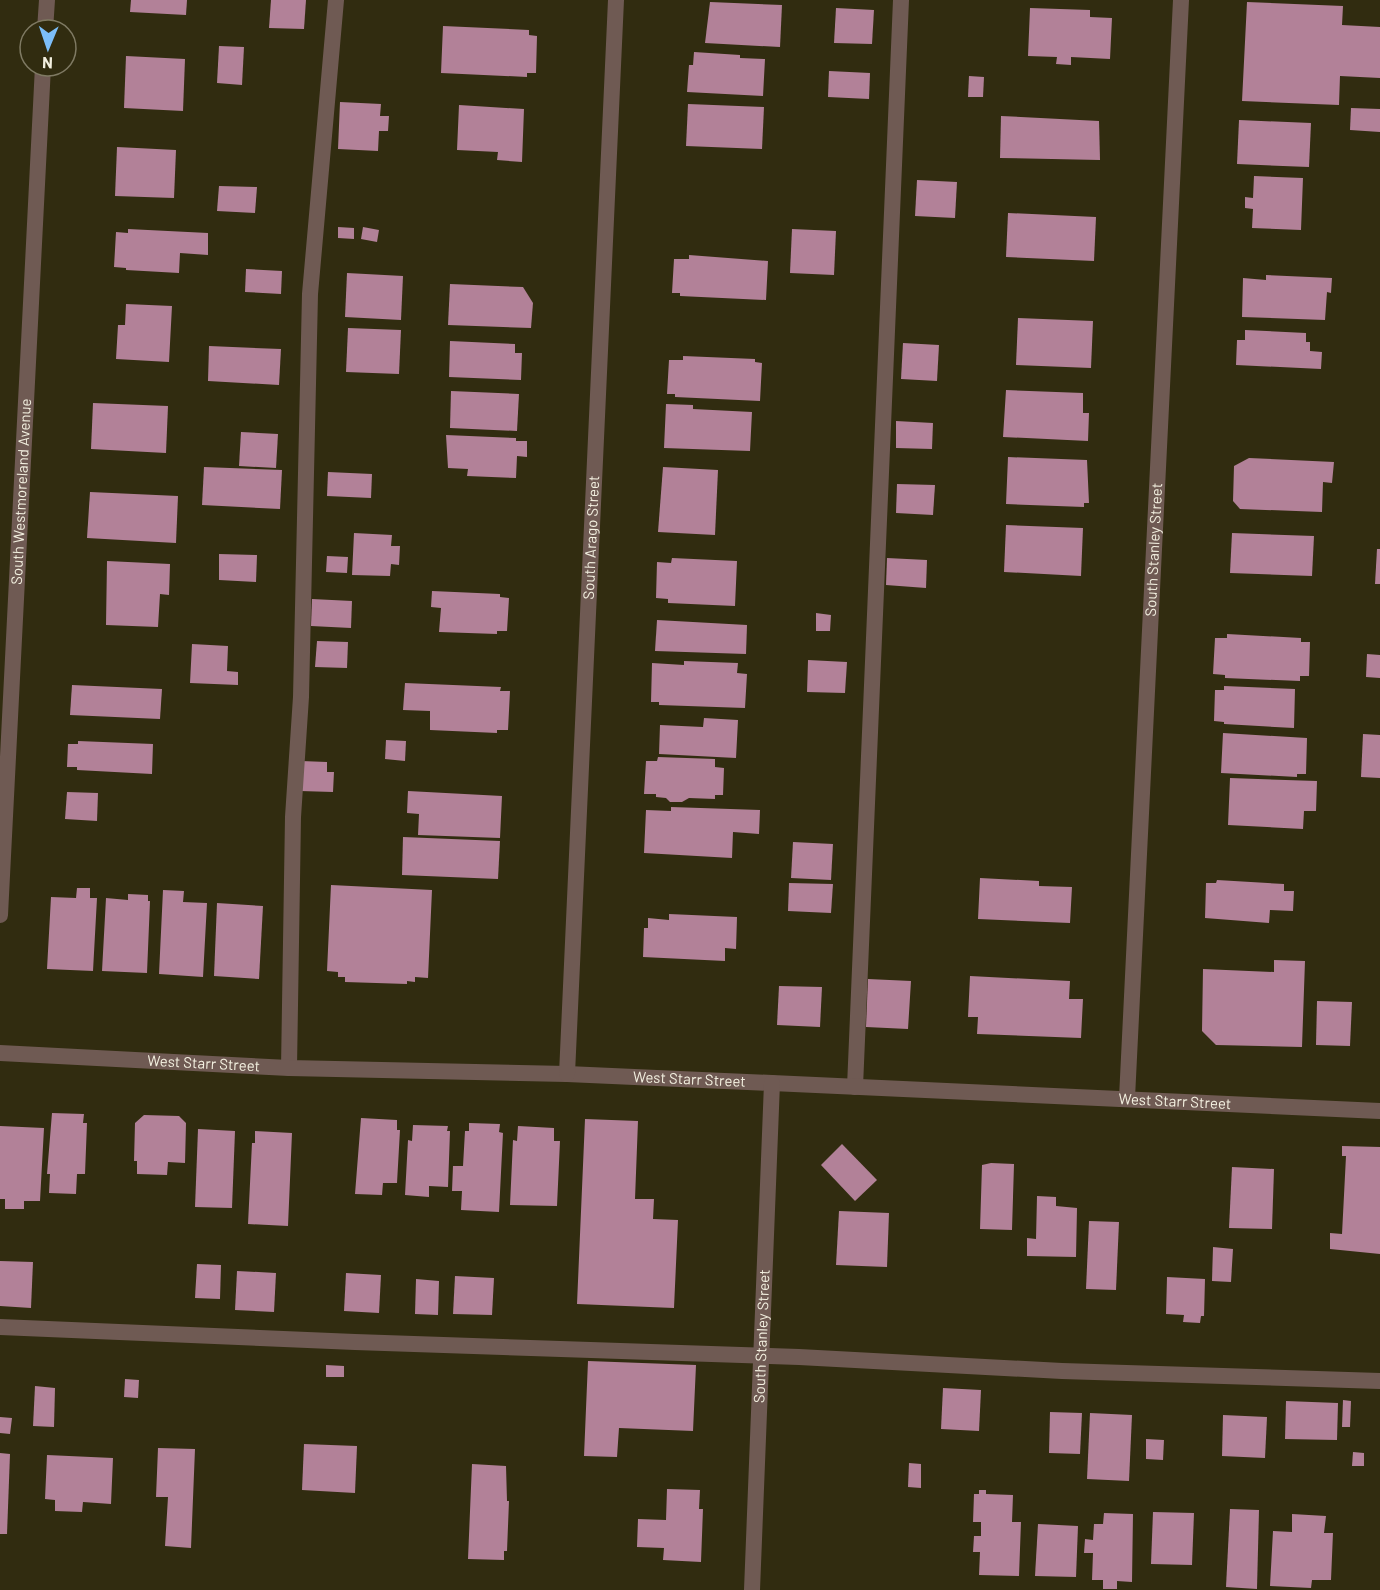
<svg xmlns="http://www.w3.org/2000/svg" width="1380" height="1590" font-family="Barlow,sans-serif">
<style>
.building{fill:#b28198}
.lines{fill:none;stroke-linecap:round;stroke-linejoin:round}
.service{stroke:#6f5a53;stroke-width:16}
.minor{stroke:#6f5a53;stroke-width:16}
.labels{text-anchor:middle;stroke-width:6;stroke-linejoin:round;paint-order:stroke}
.street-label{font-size:15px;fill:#f3f0e0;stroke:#312c10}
</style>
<rect width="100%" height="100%" fill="#312c10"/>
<g class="building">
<polygon points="131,0 187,0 186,15 130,12"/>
<polygon points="271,0 306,0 304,29 269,28"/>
<polygon points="710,2 782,5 780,47 705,43"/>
<polygon points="1247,2 1343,6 1342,25 1380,27 1380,78 1340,76 1339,105 1242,101"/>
<polygon points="836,8 874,10 872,44 834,43"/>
<polygon points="1030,8 1090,10 1090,17 1112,18 1110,59 1071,57 1071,65 1056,64 1057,57 1028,56"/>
<polygon points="443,26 529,30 529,35 537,36 536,73 527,73 527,77 441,73"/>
<polygon points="219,46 244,47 242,85 217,83"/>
<polygon points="694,52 740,55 740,58 765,59 763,96 687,92 689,65 693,65"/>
<polygon points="126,56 185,59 183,111 124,108"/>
<polygon points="829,71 870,73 869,99 828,97"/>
<polygon points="969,76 984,77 983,97 968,97"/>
<polygon points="340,102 381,104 380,116 389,116 388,131 379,131 378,151 338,149"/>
<polygon points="688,104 764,107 762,149 686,146"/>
<polygon points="459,105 524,109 522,162 497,160 498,152 457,150"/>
<polygon points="1351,108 1380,109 1380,132 1350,130"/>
<polygon points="1001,116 1099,121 1100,160 1000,158"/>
<polygon points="1239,120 1311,123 1309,167 1237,164"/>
<polygon points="117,147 176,150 174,198 115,196"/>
<polygon points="1254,176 1303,178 1301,230 1252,228 1253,209 1245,208 1245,197 1253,198"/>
<polygon points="917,180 957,182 955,218 915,216"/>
<polygon points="219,186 257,187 255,213 217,211"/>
<polygon points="1008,213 1096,217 1094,261 1006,257"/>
<polygon points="338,227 354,228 354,239 338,238"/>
<polygon points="363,227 379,230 377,242 361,239"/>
<polygon points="128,229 208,233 208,255 180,253 179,273 126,270 126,268 114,267 116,232 128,233"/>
<polygon points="792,229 836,231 834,275 790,273"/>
<polygon points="689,255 768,261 766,300 680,296 680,293 672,293 674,259 689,259"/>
<polygon points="246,269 282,271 281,294 245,292"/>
<polygon points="347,273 403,276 401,320 345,317"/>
<polygon points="1266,275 1332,278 1331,293 1327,292 1325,320 1242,317 1243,278 1266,280"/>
<polygon points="450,284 523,287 533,303 531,328 448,325"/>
<polygon points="126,304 172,306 169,362 116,359 118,325 125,325"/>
<polygon points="1018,318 1093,321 1091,368 1016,365"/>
<polygon points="348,328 401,330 399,374 346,372"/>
<polygon points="1245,330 1306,333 1306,342 1310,342 1310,351 1322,352 1321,369 1236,365 1237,340 1245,340"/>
<polygon points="450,341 515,344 515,353 522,353 521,380 449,377"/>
<polygon points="903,343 939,345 937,381 901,379"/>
<polygon points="209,346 281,349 279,385 208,381"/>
<polygon points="683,356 755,359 755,362 762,363 760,401 675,397 675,394 667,394 669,360 683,360"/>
<polygon points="1006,390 1083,393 1083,413 1089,413 1088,441 1003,437"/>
<polygon points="451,391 519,394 517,431 450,428"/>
<polygon points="93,403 168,406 166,453 91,449"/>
<polygon points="666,404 693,405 693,409 752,412 750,451 664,448"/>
<polygon points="896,421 933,423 932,449 896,448"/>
<polygon points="241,432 278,434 276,468 239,466"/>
<polygon points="446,435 516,438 516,441 527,441 527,457 517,456 516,478 467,476 468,469 448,468"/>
<polygon points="1008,457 1087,460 1089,503 1084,503 1084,507 1006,504"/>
<polygon points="1249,458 1334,462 1332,483 1323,482 1322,512 1240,509 1233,501 1234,466"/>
<polygon points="204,467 282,470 280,509 202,505"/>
<polygon points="663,467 718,470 715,535 658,532"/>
<polygon points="328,472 372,474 371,498 327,496"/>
<polygon points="897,484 935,485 933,515 896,513"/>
<polygon points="90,492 178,496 176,543 87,538"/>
<polygon points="1006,525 1083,528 1081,576 1004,572"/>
<polygon points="354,533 392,535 391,546 400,546 399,565 391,564 390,576 352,575"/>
<polygon points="1232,533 1314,536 1312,576 1230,573"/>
<polygon points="1377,549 1380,549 1380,584 1375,584"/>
<polygon points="219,554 257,555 256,582 219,580"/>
<polygon points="327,556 348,557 347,573 326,572"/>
<polygon points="672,558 737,561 735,606 668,603 668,599 656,598 657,562 671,563"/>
<polygon points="887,558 927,560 926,588 886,585"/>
<polygon points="107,561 170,564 169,595 160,594 158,627 106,625"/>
<polygon points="432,591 500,594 500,597 509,598 507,631 497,631 497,634 439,632 441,608 431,607"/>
<polygon points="312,599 352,601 351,628 311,626"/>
<polygon points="816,613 831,615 830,631 816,631"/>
<polygon points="657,620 747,625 746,654 655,651"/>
<polygon points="1227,634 1301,638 1301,642 1310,642 1309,676 1300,676 1300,681 1225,678 1225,675 1213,674 1215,638 1227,638"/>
<polygon points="317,641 348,642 347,668 315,667"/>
<polygon points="192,644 228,646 227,671 238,672 238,685 190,683"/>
<polygon points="1367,654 1380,655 1380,678 1366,677"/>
<polygon points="808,660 847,662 845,693 807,692"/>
<polygon points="684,661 738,663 737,673 747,674 745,708 659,705 659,702 651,702 652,663 684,665"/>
<polygon points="405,683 501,687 500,691 510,691 508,730 497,730 497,733 430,730 430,711 403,710"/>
<polygon points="72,685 162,689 160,719 70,715"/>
<polygon points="1224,686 1295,689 1294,728 1224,724 1224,722 1214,721 1215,690 1224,690"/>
<polygon points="704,718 738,720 736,758 659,754 660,725 703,727"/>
<polygon points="1223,733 1307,738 1306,774 1297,774 1297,777 1221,773"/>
<polygon points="1363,734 1380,735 1380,778 1361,777"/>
<polygon points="386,740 406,741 405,761 385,759"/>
<polygon points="78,741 153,744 152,774 77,770 77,767 67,767 68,744 78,744"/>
<polygon points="658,757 715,759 715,767 724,768 723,795 715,795 715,799 689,798 682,802 670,802 666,798 656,797 656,794 644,794 646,761 657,761"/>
<polygon points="301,761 327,762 327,772 334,772 333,792 300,791"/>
<polygon points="1230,778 1317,781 1316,811 1304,811 1303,829 1228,825"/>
<polygon points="408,791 502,796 500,838 418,835 419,814 407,813"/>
<polygon points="67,792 98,793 97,821 65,819"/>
<polygon points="671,807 760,810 759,834 733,832 732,858 644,853 646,810 671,811"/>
<polygon points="403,837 500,841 498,879 402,875"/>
<polygon points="793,842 833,844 831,880 791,878"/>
<polygon points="980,878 1039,881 1039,886 1072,887 1070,923 978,919"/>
<polygon points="1217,880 1284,884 1284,891 1294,891 1293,911 1270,910 1269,923 1205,918 1206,883 1216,883"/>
<polygon points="789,883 833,884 831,913 788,911"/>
<polygon points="331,885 432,890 428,978 415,977 415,982 407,981 407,984 345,982 345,977 338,977 338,972 327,971"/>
<polygon points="77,888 90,888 90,898 97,898 93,971 47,969 51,897 76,898"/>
<polygon points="163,890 184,891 183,902 207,903 203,977 159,974"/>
<polygon points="128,894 148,895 148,901 150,901 147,973 102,971 106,898 128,900"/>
<polygon points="217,903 263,906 259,979 214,976"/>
<polygon points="669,914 737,917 736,949 725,948 725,961 643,957 644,928 648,928 648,918 669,920"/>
<polygon points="1274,960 1305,961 1302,1047 1216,1045 1202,1031 1203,969 1274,972"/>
<polygon points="970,976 1070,981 1069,999 1083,999 1081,1038 977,1034 978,1017 968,1017"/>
<polygon points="868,979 911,981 908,1029 866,1027"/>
<polygon points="779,986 822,987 820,1027 777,1025"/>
<polygon points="1317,1001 1352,1002 1350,1046 1316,1045"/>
<polygon points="52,1113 84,1114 83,1123 87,1123 85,1174 77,1174 76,1194 49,1193 50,1174 47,1174"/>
<polygon points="144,1115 179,1116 186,1123 185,1163 168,1162 167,1175 137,1174 137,1161 134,1161 135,1123"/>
<polygon points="361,1118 397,1120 397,1130 400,1130 397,1183 383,1183 382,1195 355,1194"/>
<polygon points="585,1119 638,1121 635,1199 654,1199 653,1219 678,1220 674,1308 577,1304"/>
<polygon points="469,1123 500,1124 499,1132 503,1133 499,1212 461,1210 462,1191 452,1191 453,1166 463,1166 465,1131 469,1131"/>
<polygon points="413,1125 448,1126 447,1131 450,1131 448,1187 429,1186 429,1197 405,1195 408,1140 412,1141"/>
<polygon points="0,1126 44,1128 40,1201 24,1201 24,1209 5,1209 5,1199 0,1199"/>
<polygon points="518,1126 554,1128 554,1141 560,1141 557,1206 510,1205 513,1140 517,1141"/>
<polygon points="198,1129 235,1131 232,1208 195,1207"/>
<polygon points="255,1131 292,1133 288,1226 248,1224 252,1143 255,1143"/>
<polygon points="842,1144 877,1180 855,1201 821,1165"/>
<polygon points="1342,1146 1380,1147 1380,1254 1330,1249 1330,1233 1342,1234 1346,1156 1342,1156"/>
<polygon points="991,1163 1014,1164 1012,1230 980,1229 982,1165"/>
<polygon points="1232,1167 1274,1169 1272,1229 1229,1228"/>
<polygon points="1037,1196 1056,1197 1056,1206 1077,1208 1076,1257 1027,1256 1027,1238 1036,1239"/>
<polygon points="839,1211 889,1213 887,1267 836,1265"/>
<polygon points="1089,1221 1119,1222 1116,1290 1086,1289"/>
<polygon points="1213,1247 1233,1249 1231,1282 1212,1281"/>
<polygon points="0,1261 33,1262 31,1308 0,1306"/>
<polygon points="197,1264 221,1265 220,1299 195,1298"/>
<polygon points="237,1271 276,1273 274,1312 235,1310"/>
<polygon points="346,1273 381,1275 379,1313 344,1311"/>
<polygon points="455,1276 494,1278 492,1315 453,1314"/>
<polygon points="1167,1277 1205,1279 1204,1316 1201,1316 1200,1323 1183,1322 1184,1315 1166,1314"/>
<polygon points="416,1279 439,1281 438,1315 415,1314"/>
<polygon points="588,1361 696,1365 693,1431 619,1428 617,1457 584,1456"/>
<polygon points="326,1365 344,1366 344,1377 326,1377"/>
<polygon points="125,1379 139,1380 138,1398 124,1397"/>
<polygon points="35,1386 55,1388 54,1427 33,1426"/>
<polygon points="943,1388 981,1390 979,1431 941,1429"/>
<polygon points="1343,1400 1351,1401 1350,1427 1342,1427"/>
<polygon points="1286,1401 1338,1403 1337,1440 1285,1439"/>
<polygon points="1050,1412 1082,1413 1080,1454 1049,1453"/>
<polygon points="1090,1413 1132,1415 1129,1481 1087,1479"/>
<polygon points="1223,1415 1267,1417 1265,1458 1222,1456"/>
<polygon points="0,1417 12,1418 10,1434 0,1433"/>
<polygon points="1146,1439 1164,1440 1163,1460 1146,1459"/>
<polygon points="304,1444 357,1446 355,1493 302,1490"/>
<polygon points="158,1448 195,1449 191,1548 165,1546 168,1497 156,1497"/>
<polygon points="1353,1452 1364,1453 1364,1466 1352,1466"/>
<polygon points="0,1453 10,1454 7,1534 0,1534"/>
<polygon points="47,1455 113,1458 111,1504 83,1502 82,1512 55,1511 55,1500 45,1499"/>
<polygon points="909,1463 921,1464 921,1488 908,1487"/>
<polygon points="472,1464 506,1466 507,1501 509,1501 507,1551 504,1551 504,1560 468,1559"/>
<polygon points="667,1489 700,1490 699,1509 703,1509 701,1562 663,1560 664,1548 637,1547 638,1519 666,1520"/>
<polygon points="979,1490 986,1490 986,1494 1013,1495 1012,1522 1021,1522 1019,1576 979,1575 980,1552 973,1552 974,1536 981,1536 981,1522 973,1522 974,1494 979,1494"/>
<polygon points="1230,1509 1259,1510 1257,1589 1226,1587"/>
<polygon points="1153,1512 1194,1513 1192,1565 1151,1564"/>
<polygon points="1104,1513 1133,1514 1132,1582 1117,1581 1117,1589 1103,1589 1103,1580 1092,1580 1093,1553 1084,1553 1085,1539 1093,1540 1094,1524 1103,1524"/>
<polygon points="1292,1514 1326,1516 1324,1533 1333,1533 1331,1580 1312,1580 1311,1588 1270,1586 1273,1531 1292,1532"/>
<polygon points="1038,1524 1078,1526 1076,1577 1035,1576"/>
</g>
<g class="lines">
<g class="service">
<polyline points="289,1068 293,817 301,697 310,294 336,0"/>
<polyline points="855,1087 901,0"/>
<polyline points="0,1327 355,1342 799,1357 1062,1371 1380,1381"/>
</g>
<g class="minor">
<polyline points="45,30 47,0"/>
<path id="s1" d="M0 915 43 66"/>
<path id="s2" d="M0 1053 289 1068 567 1074 772 1083 1380 1111"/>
<path id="s3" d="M567 1074 616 0"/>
<path id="s4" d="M1127 1098 1181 0"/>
<path id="s5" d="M752 1590 772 1083"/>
</g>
</g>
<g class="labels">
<g class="street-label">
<text dy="5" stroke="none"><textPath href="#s1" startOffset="424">South Westmoreland Avenue</textPath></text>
<text dy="5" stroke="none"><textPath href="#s3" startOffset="537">South Arago Street</textPath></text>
<text dy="5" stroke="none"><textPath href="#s4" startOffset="549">South Stanley Street</textPath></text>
<text dy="5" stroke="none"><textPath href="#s2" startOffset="204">West Starr Street</textPath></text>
<text dy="5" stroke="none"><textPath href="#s2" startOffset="690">West Starr Street</textPath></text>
<text dy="5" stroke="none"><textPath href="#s2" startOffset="1176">West Starr Street</textPath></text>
<text dy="5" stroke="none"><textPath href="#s5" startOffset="254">South Stanley Street</textPath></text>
</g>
</g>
<g transform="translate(48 48) rotate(182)"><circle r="28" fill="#312c10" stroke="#7f7a63" stroke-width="1.5"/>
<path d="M0-4.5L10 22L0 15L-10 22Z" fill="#7cbef9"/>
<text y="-9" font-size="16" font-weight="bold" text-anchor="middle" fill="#f3f0e0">N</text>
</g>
</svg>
